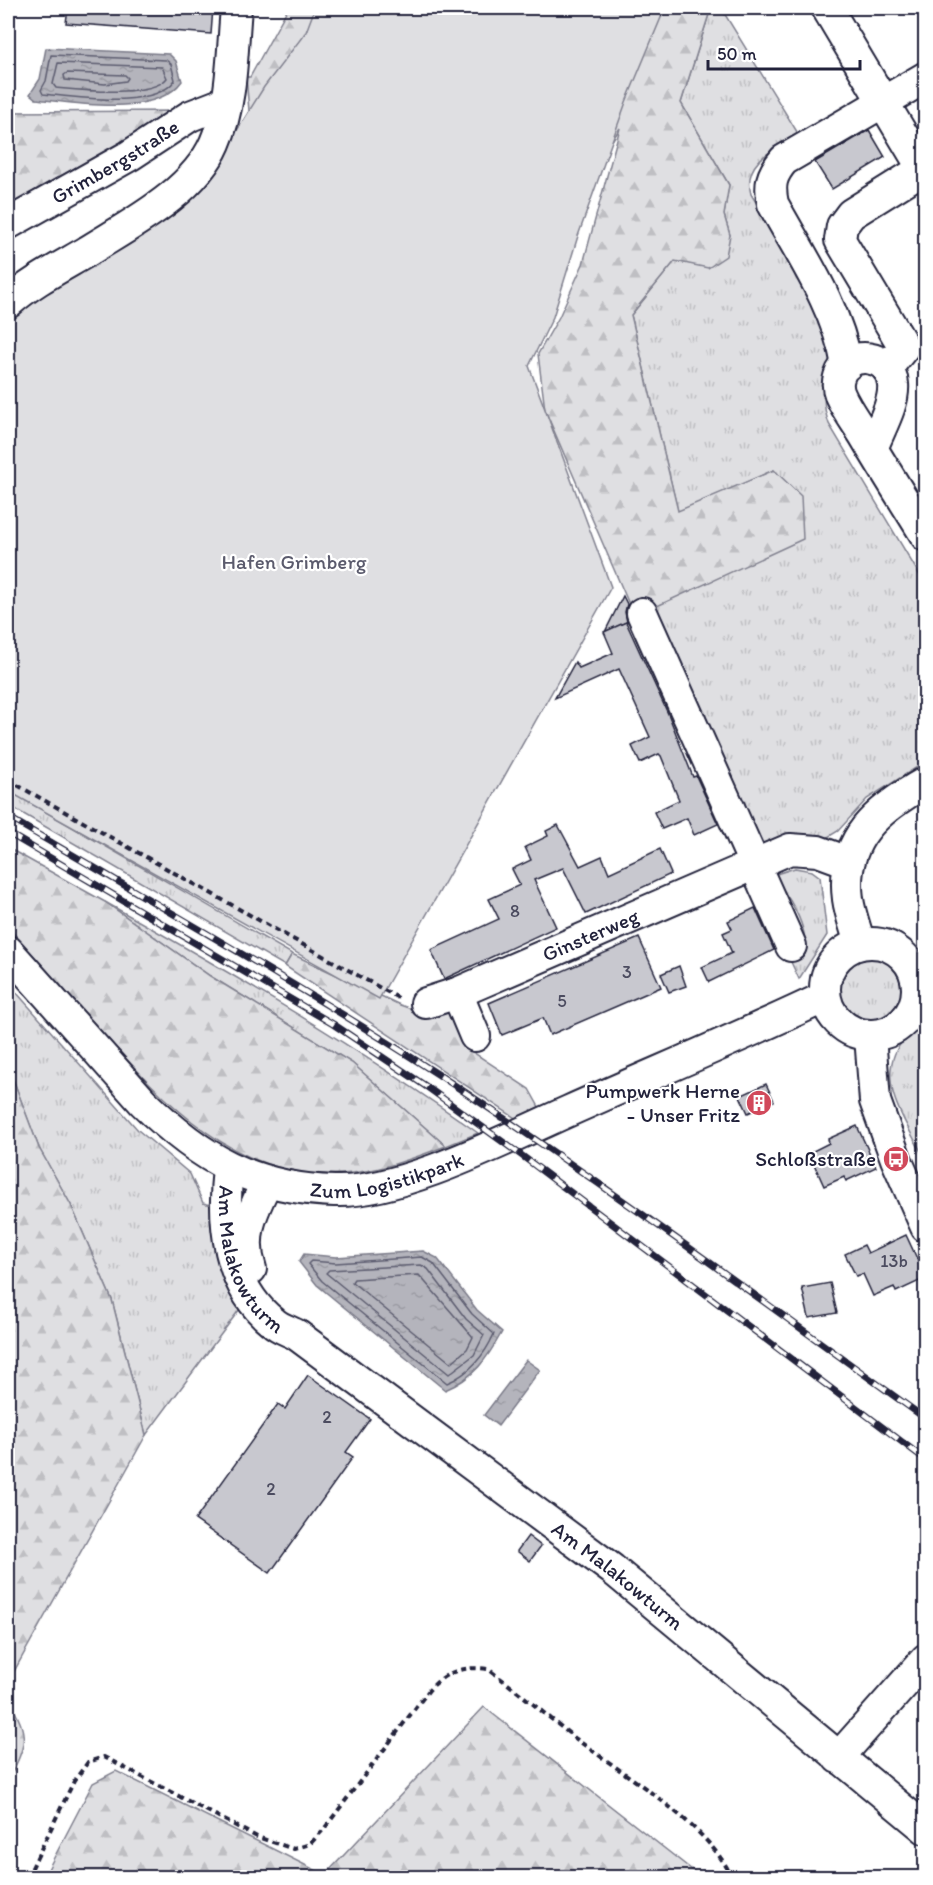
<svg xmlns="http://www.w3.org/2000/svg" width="933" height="1885" font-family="Itim,sans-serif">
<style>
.grass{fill:url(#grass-tufts);stroke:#80808e;stroke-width:1.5}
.forest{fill:url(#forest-firs);stroke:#80808e;stroke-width:1.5}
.park{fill:#dfdfe2;stroke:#80808e;stroke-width:1.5}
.water{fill:url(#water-ripples);stroke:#7a7a88;stroke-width:1.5}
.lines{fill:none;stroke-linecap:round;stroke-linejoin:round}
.shore{stroke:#5c5c6f;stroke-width:1.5}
.building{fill:#c8c8cf;stroke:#22223b;stroke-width:1.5}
.minor-casing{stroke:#22223b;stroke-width:34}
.path{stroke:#22223b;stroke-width:4;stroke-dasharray:6 4.5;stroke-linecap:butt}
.minor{stroke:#fff;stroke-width:30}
.rail-casing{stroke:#22223b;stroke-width:7}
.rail{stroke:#fff;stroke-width:4.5;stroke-dasharray:14;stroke-linecap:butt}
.labels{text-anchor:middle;stroke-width:4.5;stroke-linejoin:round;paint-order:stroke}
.number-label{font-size:18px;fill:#4c4c60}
.street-label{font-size:21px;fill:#22223b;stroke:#fff}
.park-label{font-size:21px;fill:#5b5b6d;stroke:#fff}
.poi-label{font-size:21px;fill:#22223b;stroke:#fff;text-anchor:end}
</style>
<defs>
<pattern id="grass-tufts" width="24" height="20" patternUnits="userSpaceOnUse" patternTransform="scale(1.5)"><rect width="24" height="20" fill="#dfdfe2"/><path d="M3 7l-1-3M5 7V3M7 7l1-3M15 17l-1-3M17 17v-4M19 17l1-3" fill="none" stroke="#bfbfc3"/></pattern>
<pattern id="forest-firs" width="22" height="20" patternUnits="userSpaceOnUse" patternTransform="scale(1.5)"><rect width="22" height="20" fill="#dfdfe2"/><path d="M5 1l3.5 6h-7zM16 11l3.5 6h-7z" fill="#bfbfc3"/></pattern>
<pattern id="water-ripples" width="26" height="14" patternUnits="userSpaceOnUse" patternTransform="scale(1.5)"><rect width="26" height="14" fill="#b4b4bc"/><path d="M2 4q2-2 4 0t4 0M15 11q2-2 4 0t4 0" fill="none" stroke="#9a9aa2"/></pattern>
</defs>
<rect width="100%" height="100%" fill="#fff"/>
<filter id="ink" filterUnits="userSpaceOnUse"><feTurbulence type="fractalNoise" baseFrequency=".0167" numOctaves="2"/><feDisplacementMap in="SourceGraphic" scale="12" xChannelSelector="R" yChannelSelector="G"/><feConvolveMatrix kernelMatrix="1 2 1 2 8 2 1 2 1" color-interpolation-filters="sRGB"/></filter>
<g filter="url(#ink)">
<g class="grass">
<path d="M711 8H721L799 135C775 149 742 161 751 194 768 223 833 324 831 353 829 381 818 393 829 424L925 584V762L867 799 838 831 828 837 757 847 645 605 774 470 678 512 631 315 675 261 708 267 730 235 724 215 729 185 681 103Z"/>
<polygon points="8,790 292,954 285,966 8,805"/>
<path d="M795 868 812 871 820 877 827 935 799 979 790 960 805 954C809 928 789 893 770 876Z"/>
<path d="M105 902C233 974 359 1048 478 1133L446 1146 352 1063 210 976Z"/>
<circle cx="870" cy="989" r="31"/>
<polygon points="8,983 138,1130 190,1174 203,1203 215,1206 245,1302 146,1435 112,1300 71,1205 39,1148 8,1066"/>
<path d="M925 1017V1159C909 1127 877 1087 897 1049 904 1037 918 1029 925 1017Z"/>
</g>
<g class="forest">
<polygon points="288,8 711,8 681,103 729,185 724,215 730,235 726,256 708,268 675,261 631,315 678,511 774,470 801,496 803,539 655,607 632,611 545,410 538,354 559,317 583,264 620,128 571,207 250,122 246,77 250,77"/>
<polygon points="175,111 8,206 8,112"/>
<path d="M8 848 105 902 210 976 352 1063 446 1146C411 1159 379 1172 341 1174 235 1181 163 1100 98 1028 68 994 38 960 8 927Z"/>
<polygon points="292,954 400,1005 414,1010 448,1009 465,1047 529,1089 539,1107 515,1118 285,966"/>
<polygon points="8,1066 39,1148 71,1205 112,1300 146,1435 8,1682"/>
<path d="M8 1700C31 1736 26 1745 8 1781Z"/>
<polygon points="484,1707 701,1877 44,1877 93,1783 116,1771 325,1875"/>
</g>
<polygon class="park" points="315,8 665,8 626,102 578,236 553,317 529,366 611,587 379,999 8,791 8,290 185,194 236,132 264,87 306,32"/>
<g class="water">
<path d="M46 48 169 54 176 61 182 81C156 118 75 103 36 99L30 94 40 79Z"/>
<path d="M423 1251 437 1258 477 1310 502 1332C487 1359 474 1378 445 1390L317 1285 299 1262 304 1254 336 1257Z"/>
<polygon points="526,1360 540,1370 498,1426 484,1415"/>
</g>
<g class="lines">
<g class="shore">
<path d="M51 55 166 60 171 64 175 80C155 110 75 97 43 94L41 90 46 81Z"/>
<path d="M58 63 162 67 167 78C152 98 79 90 56 88L53 84Z"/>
<polygon points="67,73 125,75 128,78 126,81 105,84 65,80 64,75"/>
<path d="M422 1257 433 1263 472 1314 494 1334C485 1355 469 1374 447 1383L322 1281 308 1264 311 1261 336 1263Z"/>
<polygon points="421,1265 428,1269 466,1319 484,1335 474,1355 449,1374 326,1273 329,1270"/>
<polygon points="419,1275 473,1337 467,1349 451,1363 352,1282 354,1279"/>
</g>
</g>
<g class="building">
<polygon points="68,8 213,8 211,34 66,23"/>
<polygon points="869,130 885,157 832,189 815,162"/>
<polygon points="623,596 627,604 625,612 627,622 605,632"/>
<polygon points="626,622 669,716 693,777 696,776 718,824 694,835 687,818 662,829 654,812 679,800 661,756 659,754 640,763 632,746 650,737 619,669 555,698 575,662 579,668 613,653 604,632"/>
<polygon points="558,825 580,866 602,856 609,873 660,849 671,874 586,914 563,868 534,880 556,927 444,979 431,950 499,919 489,899 520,885 512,869 531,860 525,847 548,836 546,831"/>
<polygon points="755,908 774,950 709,982 702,967 732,953 723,933 732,929 728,921"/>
<polygon points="639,938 661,987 550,1035 543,1018 502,1035 489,1003"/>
<polygon points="679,966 686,986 669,992 661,974"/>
<polygon points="766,1084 774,1101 748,1113 740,1096"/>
<polygon points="857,1126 876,1167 846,1181 844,1177 824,1186 809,1153 829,1143 828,1139"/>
<polygon points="906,1235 926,1278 896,1292 894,1287 873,1296 863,1274 856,1276 845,1254 864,1245 868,1253"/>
<polygon points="830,1283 837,1313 809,1318 802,1288"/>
<polygon points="308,1375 370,1419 346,1452 353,1457 270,1573 195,1520 278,1404 285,1409"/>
<polygon points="528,1536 541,1546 530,1561 517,1551"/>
</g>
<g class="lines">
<g class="minor-casing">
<g id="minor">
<polyline points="827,8 923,169"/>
<path id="s1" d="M8 224 129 156 190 116 226 102"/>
<path d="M8 303C31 282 61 267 88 251 131 224 194 192 215 143 233 102 232 51 236 8"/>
<path d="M847 365C837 307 801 255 773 204 769 185 771 175 784 160L926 77"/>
<polyline points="887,368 904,347 840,240 842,226 851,214 923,169 926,172"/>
<path d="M872 449C879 430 895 404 893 384 891 354 848 348 839 377 837 383 838 390 840 395 846 409 856 422 864 435 884 469 905 502 926 536"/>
<polyline points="642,613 791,946"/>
<circle cx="871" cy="989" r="46"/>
<path d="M860 944C856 929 850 914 848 899 840 839 878 809 926 782"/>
<path id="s2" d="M8 951 143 1102C201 1159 252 1188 334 1191 400 1194 508 1138 569 1111 654 1073 741 1037 825 997"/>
<polyline points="457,993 475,1036"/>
<path id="s3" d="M426 1003 457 993 790 849 818 851 848 862"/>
<polyline points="870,1036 875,1101 896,1159 926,1227"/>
<path id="s4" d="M228 1168C222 1221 227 1286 273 1322 279 1328 290 1331 297 1335L612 1569 926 1829"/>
<path d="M251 1269C240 1237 252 1211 267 1182"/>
<polyline points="838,1758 926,1659"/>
</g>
</g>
<g class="path">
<polyline points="8,780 402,1000"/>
<polyline points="911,1013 926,1019"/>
<path d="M27 1878 74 1781 88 1762 104 1757 257 1837 294 1849 310 1844 324 1829 429 1690C446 1671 463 1666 488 1669 518 1691 546 1715 575 1738 621 1773 710 1825 732 1878"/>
</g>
<use href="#minor" class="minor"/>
<g class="rail-casing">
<g id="rail">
<path d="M8 817C152 902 298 984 439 1075 605 1184 765 1303 926 1419"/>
<polyline points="8,833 333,1024 427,1087 521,1155 926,1460"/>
</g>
</g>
<use href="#rail" class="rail"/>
</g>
</g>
<defs>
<g id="building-disc" transform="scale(1.35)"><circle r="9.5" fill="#d1495b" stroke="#fff"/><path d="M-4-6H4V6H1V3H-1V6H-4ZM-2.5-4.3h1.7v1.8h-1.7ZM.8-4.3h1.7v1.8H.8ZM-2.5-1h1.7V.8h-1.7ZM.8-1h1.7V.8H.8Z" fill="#fff"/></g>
<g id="bus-disc" transform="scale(1.35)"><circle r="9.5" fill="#d1495b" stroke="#fff"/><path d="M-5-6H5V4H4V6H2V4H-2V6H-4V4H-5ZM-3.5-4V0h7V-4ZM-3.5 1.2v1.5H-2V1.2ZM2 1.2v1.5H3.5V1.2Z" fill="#fff"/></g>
</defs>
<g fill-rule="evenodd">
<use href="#building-disc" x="759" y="1103"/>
<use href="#bus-disc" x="896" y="1159"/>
</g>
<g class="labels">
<g class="number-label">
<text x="515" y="917">8</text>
<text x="627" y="978">3</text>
<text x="562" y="1007">5</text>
<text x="894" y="1267">13b</text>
<text x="327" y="1423">2</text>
<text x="271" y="1495">2</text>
</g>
<g class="street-label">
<text dy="7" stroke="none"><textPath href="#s1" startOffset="124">Grimbergstraße</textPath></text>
<text dy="7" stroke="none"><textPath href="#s3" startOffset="178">Ginsterweg</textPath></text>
<text dy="7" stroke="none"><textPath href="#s2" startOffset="474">Zum Logistikpark</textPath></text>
<text dy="7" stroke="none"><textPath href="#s4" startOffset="98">Am Malakowturm</textPath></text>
<text dy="7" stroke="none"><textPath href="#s4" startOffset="596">Am Malakowturm</textPath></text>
</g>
<g class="park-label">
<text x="294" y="569">Hafen Grimberg</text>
</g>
<g class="poi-label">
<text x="740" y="1098">Pumpwerk Herne<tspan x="740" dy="24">- Unser Fritz</tspan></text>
<text x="876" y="1166">Schloßstraße</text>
</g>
</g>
<rect width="933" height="1885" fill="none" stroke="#fff" stroke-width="30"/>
<rect x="15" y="15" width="903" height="1855" fill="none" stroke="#22223b" stroke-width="2" filter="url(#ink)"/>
<path d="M708 60v9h152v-9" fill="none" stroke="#22223b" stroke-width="3"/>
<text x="717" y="60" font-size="18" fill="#22223b" stroke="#ffffff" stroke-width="4.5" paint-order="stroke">50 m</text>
</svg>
